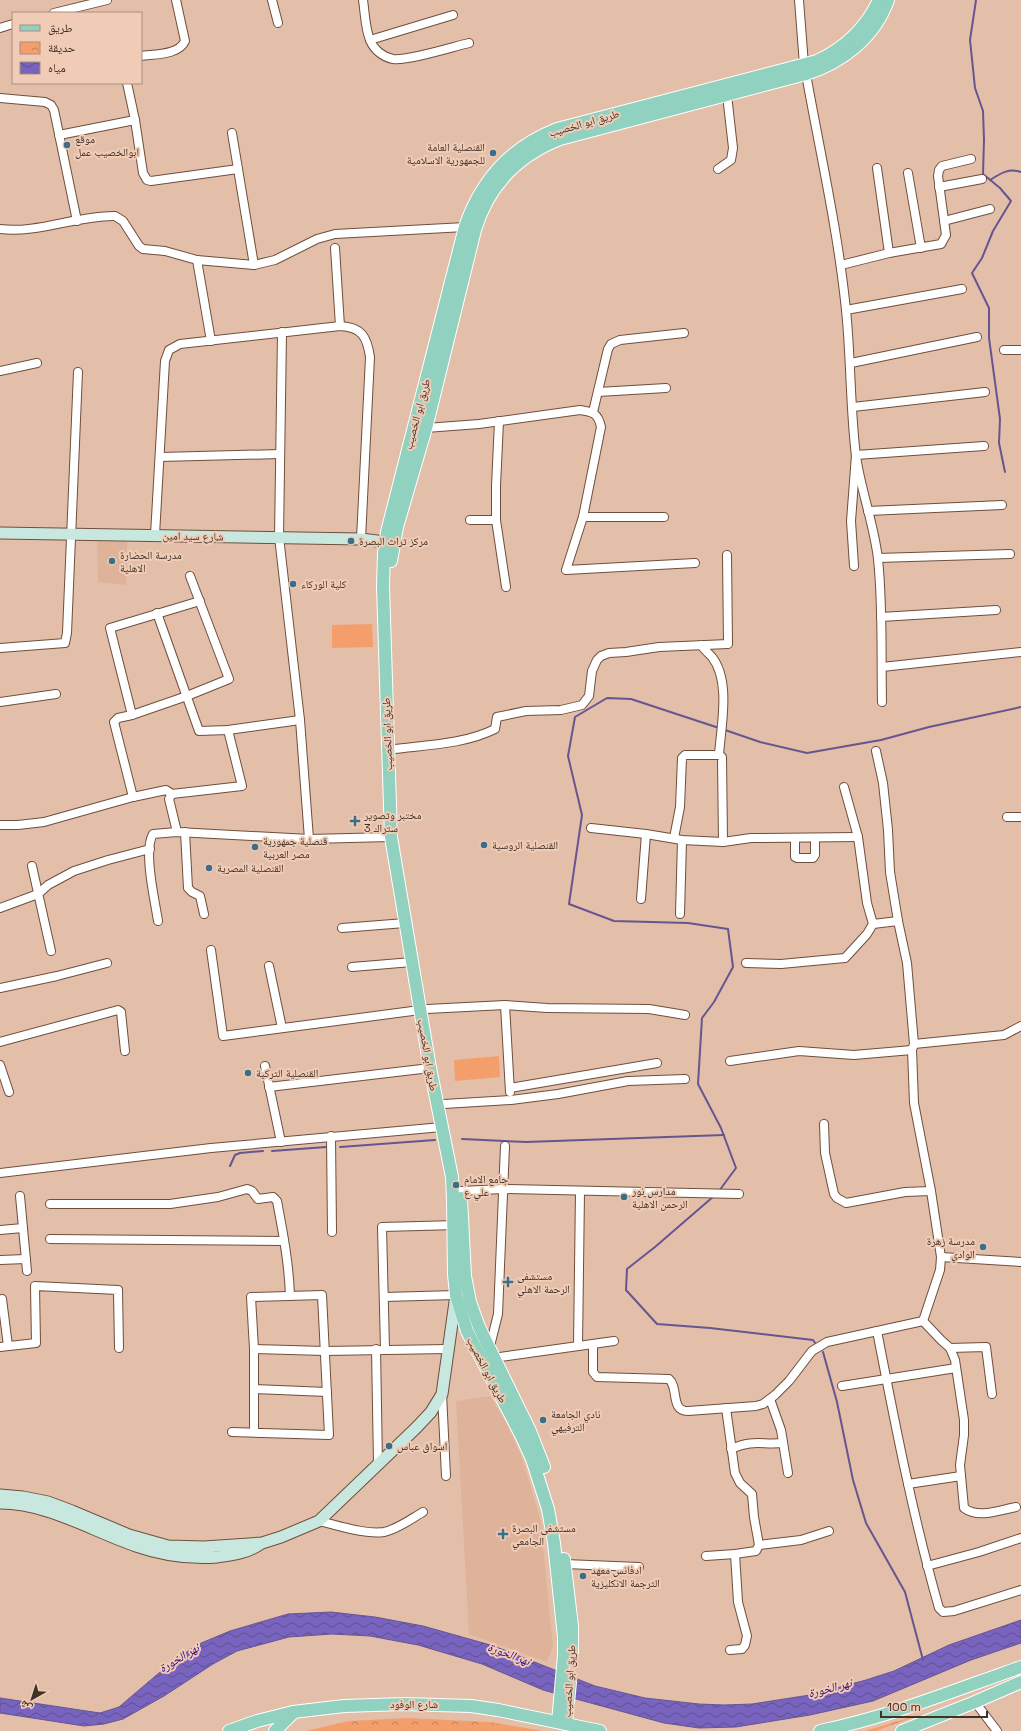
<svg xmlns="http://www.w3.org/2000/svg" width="1021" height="1731" font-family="'Space Grotesk','Noto Naskh Arabic',sans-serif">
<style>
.built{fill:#deb39a}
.green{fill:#f49f6b}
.park{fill:url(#park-crowns)}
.water{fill:url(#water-waves);stroke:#675591}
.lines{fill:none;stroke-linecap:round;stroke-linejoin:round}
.stream{stroke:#675591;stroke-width:2}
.street-casing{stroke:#6e4f3d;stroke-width:10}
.secondary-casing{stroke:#6e4f3d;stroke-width:13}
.primary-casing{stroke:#fff;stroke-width:14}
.street{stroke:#fff;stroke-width:8}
.secondary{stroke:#c8e8df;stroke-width:11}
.primary{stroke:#90d1bf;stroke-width:12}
.poi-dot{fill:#396f8a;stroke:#f0ccb6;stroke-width:1.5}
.labels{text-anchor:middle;stroke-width:4;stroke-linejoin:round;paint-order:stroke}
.street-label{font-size:11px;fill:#403129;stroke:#f0ccb6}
.poi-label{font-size:11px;fill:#403129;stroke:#f0ccb6;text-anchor:start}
.water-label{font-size:12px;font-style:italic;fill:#350177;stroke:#f0ccb6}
</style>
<defs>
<pattern id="park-crowns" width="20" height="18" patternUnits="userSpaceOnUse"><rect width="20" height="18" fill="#f49f6b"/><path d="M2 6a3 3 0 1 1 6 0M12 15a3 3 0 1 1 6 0" fill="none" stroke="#c78258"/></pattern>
<pattern id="water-waves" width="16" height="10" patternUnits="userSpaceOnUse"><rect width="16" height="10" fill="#7864be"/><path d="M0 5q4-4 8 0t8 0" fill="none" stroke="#5f4f92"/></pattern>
</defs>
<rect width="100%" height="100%" fill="#e3bfaa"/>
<g class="built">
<polygon points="97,540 127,541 126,585 98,582"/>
<polygon points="490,1396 507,1424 522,1458 540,1518 553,1646 547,1662 469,1634 456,1401"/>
</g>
<g class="green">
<polygon points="372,624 373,647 332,648 332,625"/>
<polygon points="499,1056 500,1077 455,1081 454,1060"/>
</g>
<g class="park">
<polygon points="925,1713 876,1731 865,1731"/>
<polygon points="408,1718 490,1722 543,1731 306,1731 349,1721"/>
</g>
<polygon class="water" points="331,1612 375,1617 423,1626 494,1646 595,1686 645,1698 699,1704 724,1705 752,1704 810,1695 866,1680 894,1671 949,1645 1021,1620 1021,1643 971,1660 873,1701 810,1715 736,1727 699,1728 664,1723 543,1690 482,1664 418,1645 370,1636 332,1634 289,1637 237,1651 213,1664 164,1696 123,1719 104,1724 84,1726 0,1713 0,1698 100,1713 119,1707 173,1661 199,1644 230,1631 288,1614"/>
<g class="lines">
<g class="stream">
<polyline points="976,0 970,40 975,88 983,111 984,140 983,174 1000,188 1011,201 993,231 982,258 972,273 989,308 989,338 1000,419 999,443 1005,472"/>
<path d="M990 180C1001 173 1009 168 1021 172"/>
<polyline points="719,728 631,699 607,698 575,717 568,756 582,815 569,904 614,921 688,923 728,929 733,967 714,1002 702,1018 698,1084 721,1128 736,1168 719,1191"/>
<polyline points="725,730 760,742 807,753 881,740 929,727 1021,707"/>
<polyline points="462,1139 526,1142 724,1135"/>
<polyline points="340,1147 435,1140"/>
<polyline points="272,1151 326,1147"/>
<polyline points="230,1166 235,1155 240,1153 263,1151"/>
<polyline points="714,1196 655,1247 627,1269 626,1290 657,1324 710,1328 813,1340 815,1343"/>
<polyline points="823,1352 837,1402 853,1480 866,1523 905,1592 923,1660"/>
</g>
<g class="street-casing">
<g id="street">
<polyline points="272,0 278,23"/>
<path d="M363 0C365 13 365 28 370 40 374 50 383 57 393 59 408 61 452 47 469 43"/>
<polyline points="799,0 804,65"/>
<polyline points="54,13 107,0"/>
<polyline points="0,28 13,24"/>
<polyline points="370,40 453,15"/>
<path d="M141 56C155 54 179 55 185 41L176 0"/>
<path d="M806 74C820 152 838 231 846 310 851 358 850 407 856 456 861 491 874 524 878 559 883 606 881 655 882 702"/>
<polyline points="127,83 135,120 143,173 147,180 151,181 238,169"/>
<polyline points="0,98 45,102 51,105 54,110 77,221"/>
<polyline points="232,133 254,265"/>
<polyline points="59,135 135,120"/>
<polyline points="877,168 889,253"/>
<polyline points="718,169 731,160 733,148 727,95"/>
<polyline points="908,173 921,248"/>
<polyline points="939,187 982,179"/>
<polyline points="944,221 990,209"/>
<path d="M0 229C36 234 79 215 115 216L123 221 139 246 143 249 165 251 197 260 254 265 275 260 317 239 335 234 465 227"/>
<polyline points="335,248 340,326"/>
<polyline points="197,260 211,341"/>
<polyline points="841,265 889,253 941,244 946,235 938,176 939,170 942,166 971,159"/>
<polyline points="846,310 962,289"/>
<polyline points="282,332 279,537 300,720 309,839"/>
<polyline points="1004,350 1021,350"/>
<polyline points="851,363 977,337"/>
<polyline points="0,371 37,363"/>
<polyline points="598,392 666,388"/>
<polyline points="853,407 985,392"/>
<polyline points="593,412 608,349 611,344 620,340 684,333"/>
<polyline points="499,421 496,486 496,520 506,587"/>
<path d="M426 428 479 424 580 410C593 412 598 413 601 427L583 517 566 570 695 563"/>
<polyline points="160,457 280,454"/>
<polyline points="868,511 1002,505"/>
<polyline points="583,517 664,517"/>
<polyline points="470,520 496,520"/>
<path d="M155 535 165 361 169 350 180 344 340 326C362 327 367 337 370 357L361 539"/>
<polyline points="878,558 1010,554"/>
<polyline points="854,566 851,521 856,455 984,446"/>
<polyline points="157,613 199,731 228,730 300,720"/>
<polyline points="881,617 996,610"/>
<path d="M701 645C704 649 708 653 712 657 731 681 721 726 719 755"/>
<polyline points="0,648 65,643 67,633 78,372"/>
<polyline points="882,667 1021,652"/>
<polyline points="0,702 56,694"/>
<polyline points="132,715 110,628 200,601"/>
<path d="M394 749C427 745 465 744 495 729L497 717 526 711 561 710 582 705 589 696 592 671 597 660 601 656 609 653 626 652 659 647 728 644 727 555"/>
<polyline points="844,787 858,837 867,903 873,924 898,921"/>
<polyline points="172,794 169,799 177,832"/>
<polyline points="133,797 114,722 118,718 132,715 187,696 229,679 190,576"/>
<polyline points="1007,817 1021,817"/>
<polyline points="0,825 18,825 44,822 133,797 166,790 172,794 242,786 228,730"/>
<polyline points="591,828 646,834 682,840 723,842 751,838 858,837"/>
<polyline points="185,832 188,888 192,892 200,896 204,914"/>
<polyline points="674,838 680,807 682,758 685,755 719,755 722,757 723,842"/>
<polyline points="795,839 795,857 797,858 813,858 815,855 815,838"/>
<polyline points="32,866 51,951"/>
<polyline points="641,899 646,834"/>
<polyline points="0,908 38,894 48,885 74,871 108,860 150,849"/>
<polyline points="680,914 682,840"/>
<path d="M158 921C155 901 143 851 153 834L177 832 309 839 391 837"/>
<polyline points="342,928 405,923"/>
<polyline points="211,950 223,1036 420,1010"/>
<polyline points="746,963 781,964 845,958 867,934 873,924"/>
<polyline points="269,966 282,1028"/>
<polyline points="352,967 412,962"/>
<polyline points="0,988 57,976 107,963"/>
<polyline points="505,1005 510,1092"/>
<polyline points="427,1009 505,1005 547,1008 649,1009 685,1015"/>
<polyline points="0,1042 118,1010 121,1012 125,1051"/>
<polyline points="914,1044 1004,1035 1021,1026"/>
<polyline points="730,1061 799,1051 854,1055 912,1050"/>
<polyline points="0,1065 9,1092"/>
<polyline points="265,1066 281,1142"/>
<polyline points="269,1087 430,1068"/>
<polyline points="510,1088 657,1063"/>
<polyline points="444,1104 511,1100 558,1094 628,1081 685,1079"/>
<polyline points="824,1124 825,1153 834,1194 837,1198 846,1203 905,1192 931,1191"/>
<polyline points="331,1136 332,1232"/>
<polyline points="0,1173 211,1148 442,1127"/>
<polyline points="460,1191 503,1189 739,1194"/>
<polyline points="20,1196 27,1271"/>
<path d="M50 1204H170L218 1197 247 1189 252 1191 258 1199 273 1197 277 1201C283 1233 289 1264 290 1296"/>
<polyline points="0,1230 23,1228"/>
<polyline points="50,1239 284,1241"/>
<polyline points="941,1257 1021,1262"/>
<polyline points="0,1260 26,1259"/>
<polyline points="384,1297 456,1295"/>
<polyline points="2,1299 8,1346"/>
<path d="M923 1321 941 1340 950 1348 955 1360 964 1420V1435L960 1465 964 1508C979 1519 999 1510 1016 1507"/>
<path d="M877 1331C895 1424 913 1517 939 1608L943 1612 954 1611 1021 1590"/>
<path d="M593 1344V1372L597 1377 669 1379C679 1388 670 1411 688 1411L756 1406 763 1404 775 1395 789 1381 812 1351 827 1342 923 1321 940 1270 941 1257 931 1191 914 1103 912 1050 914 1044 907 963 898 921 890 872 888 830 883 783 876 751"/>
<polyline points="578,1346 580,1191"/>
<polyline points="0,1347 36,1343 35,1286 118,1290 119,1348"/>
<polyline points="950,1348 986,1347 992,1394"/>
<polyline points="254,1349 325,1351 449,1349"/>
<polyline points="376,1349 378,1464"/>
<polyline points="385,1349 382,1227 457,1225"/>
<polyline points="489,1350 498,1314 505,1146"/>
<polyline points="493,1358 614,1341"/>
<polyline points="842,1386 956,1368"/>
<polyline points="254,1389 327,1392"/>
<polyline points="442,1394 446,1476"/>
<polyline points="770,1399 781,1430 788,1473"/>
<polyline points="232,1432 329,1435 322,1295 251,1297 254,1349 254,1432"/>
<path d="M731 1449C754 1439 761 1445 783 1443"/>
<polyline points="908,1484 961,1476"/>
<path d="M319 1521C337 1525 366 1535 384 1532 398 1529 411 1519 423 1512"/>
<polyline points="759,1545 801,1540 829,1531"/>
<polyline points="706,1556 735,1554 756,1551 759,1545 754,1517 752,1494 740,1483 735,1473 726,1408"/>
<polyline points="565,1564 639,1567"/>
<polyline points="927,1566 979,1552 1021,1538"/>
<polyline points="730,1650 742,1649 745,1645 747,1636 738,1602 735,1554"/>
<polyline points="975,1702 997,1731"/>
</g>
</g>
<g class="secondary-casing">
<g id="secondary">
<polyline points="0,533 361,539 385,542"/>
<polyline points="0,1495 23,1497 48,1502 72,1511 129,1535 168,1546 204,1547 262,1543 281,1537 319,1521 417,1427 431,1412 442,1394 456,1295"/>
<path d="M0 1503C48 1503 92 1531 136 1546 162 1555 190 1559 217 1557 232 1555 248 1553 260 1544"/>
</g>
</g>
<g class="primary-casing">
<g id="primary">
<path d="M391 561 397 527 426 428 475 230C488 186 517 156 560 139L806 74C843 62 875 37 888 0"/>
<polyline points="461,1198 465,1276 470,1302 479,1327 530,1431 544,1467"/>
<polyline points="564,1559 572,1626 572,1654"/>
<path d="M558 1722 564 1655V1637L554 1543 548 1509 532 1459 521 1435 467 1331 456 1295 454 1274 453 1200 452 1177 430 1068 391 837 383 586 384 553 387 532 465 227C481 180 511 147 557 129L817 61C845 48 866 28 879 0"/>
<polyline points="566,1724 570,1682"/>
<polyline points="229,1731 257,1721 293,1712 344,1706 404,1704 471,1706 498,1710 600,1731"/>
<polyline points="275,1731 293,1713"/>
<path d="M820 1731C889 1717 955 1690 1021 1667"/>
<polyline points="902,1731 975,1702 1021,1682"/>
</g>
</g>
<use href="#street" class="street"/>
<use href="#secondary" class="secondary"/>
<use href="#primary" class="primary"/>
</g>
<g class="poi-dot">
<circle cx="67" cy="145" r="4"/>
<circle cx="493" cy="153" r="4"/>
<circle cx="351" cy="541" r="4"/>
<circle cx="112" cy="561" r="4"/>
<circle cx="293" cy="584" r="4"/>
<path d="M353 815h4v4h4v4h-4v4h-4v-4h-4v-4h4z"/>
<circle cx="484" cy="845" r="4"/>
<circle cx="255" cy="847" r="4"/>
<circle cx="209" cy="868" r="4"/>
<circle cx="248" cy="1073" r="4"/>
<circle cx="456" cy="1185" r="4"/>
<circle cx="624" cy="1197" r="4"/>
<circle cx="983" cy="1247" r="4"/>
<path d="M506 1276h4v4h4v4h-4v4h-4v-4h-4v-4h4z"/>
<circle cx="543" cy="1420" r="4"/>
<circle cx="389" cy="1446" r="4"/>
<path d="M501 1528h4v4h4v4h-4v4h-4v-4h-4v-4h4z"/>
<circle cx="583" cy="1576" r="4"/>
</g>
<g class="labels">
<g class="street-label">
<text transform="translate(584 123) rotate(-16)" y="4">طريق ابو الخصيب</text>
<text transform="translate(417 414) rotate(-75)" y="4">طريق ابو الخصيب</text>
<text transform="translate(193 536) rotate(1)" y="4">شارع سيد امين</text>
<text transform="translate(387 734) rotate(-92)" y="4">طريق ابو الخصيب</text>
<text transform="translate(428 1055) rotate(80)" y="4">طريق ابو الخصيب</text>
<text transform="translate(487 1370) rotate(62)" y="4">طريق ابو الخصيب</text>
<text transform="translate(569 1681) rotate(-86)" y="4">طريق ابو الخصيب</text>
<text x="414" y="1708">شارع الوفود</text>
</g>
<g class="poi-label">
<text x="75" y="143">موقع<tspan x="75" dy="13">ابوالخصيب عمل</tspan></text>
<text x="485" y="151" text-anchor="end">القنصلية العامة<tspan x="485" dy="13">للجمهورية الاسلامية</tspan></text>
<text x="359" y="545">مركز تراث البصرة</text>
<text x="120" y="559">مدرسة الحضارة<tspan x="120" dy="13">الاهلية</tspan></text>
<text x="301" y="588">كلية الوركاء</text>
<text x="364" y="819">مختبر وتصوير<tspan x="364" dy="13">ستراك 3</tspan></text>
<text x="263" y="845">قنصلية جمهورية<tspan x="263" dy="13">مصر العربية</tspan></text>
<text x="492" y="849">القنصلية الروسية</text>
<text x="217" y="872">القنصلية المصرية</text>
<text x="256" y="1077">القنصلية التركية</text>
<text x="464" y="1183">جامع الامام<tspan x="464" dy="13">علي ع</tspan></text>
<text x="632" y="1195">مدارس نور<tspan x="632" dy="13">الرحمن الاهلية</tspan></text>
<text x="975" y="1245" text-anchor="end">مدرسة زهرة<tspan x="975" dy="13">الوادي</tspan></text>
<text x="517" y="1280">مستشفى<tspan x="517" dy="13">الرحمة الاهلي</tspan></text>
<text x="551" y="1418">نادي الجامعة<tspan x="551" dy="13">الترفيهي</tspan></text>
<text x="397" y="1450">اسواق عباس</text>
<text x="512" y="1532">مستشفى البصرة<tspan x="512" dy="13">الجامعي</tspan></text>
<text x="591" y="1574">ادفانس معهد<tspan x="591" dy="13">الترجمة الانكليزية</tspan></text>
</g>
<g class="water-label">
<text transform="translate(509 1654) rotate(20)" y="4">نهر الخورة</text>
<text transform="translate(179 1658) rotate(-31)" y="4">نهر الخورة</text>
<text transform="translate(830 1688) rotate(-15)" y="4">نهر الخورة</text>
</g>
</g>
<rect x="12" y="12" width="130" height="72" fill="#f0ccb6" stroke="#aa8e7e"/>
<rect x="20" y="25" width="20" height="6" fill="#90d1bf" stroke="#aa8e7e"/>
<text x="48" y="32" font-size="12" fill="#403129">طريق</text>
<rect x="20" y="42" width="20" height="12" fill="url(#park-crowns)" stroke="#aa8e7e"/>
<text x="48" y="52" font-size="12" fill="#403129">حديقة</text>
<rect x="20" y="62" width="20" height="12" fill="url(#water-waves)" stroke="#aa8e7e"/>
<text x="48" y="72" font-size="12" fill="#403129">مياه</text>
<g transform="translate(32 1699) rotate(219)" stroke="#f0ccb6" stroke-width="3" paint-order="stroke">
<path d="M0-3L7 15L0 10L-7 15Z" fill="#403129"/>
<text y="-6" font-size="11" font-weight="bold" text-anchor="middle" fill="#403129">ش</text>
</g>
<path d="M881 1711v6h106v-6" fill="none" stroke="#403129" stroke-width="2"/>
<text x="887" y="1711" font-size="12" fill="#403129" stroke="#f0ccb6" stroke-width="3" paint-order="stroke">100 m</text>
</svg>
